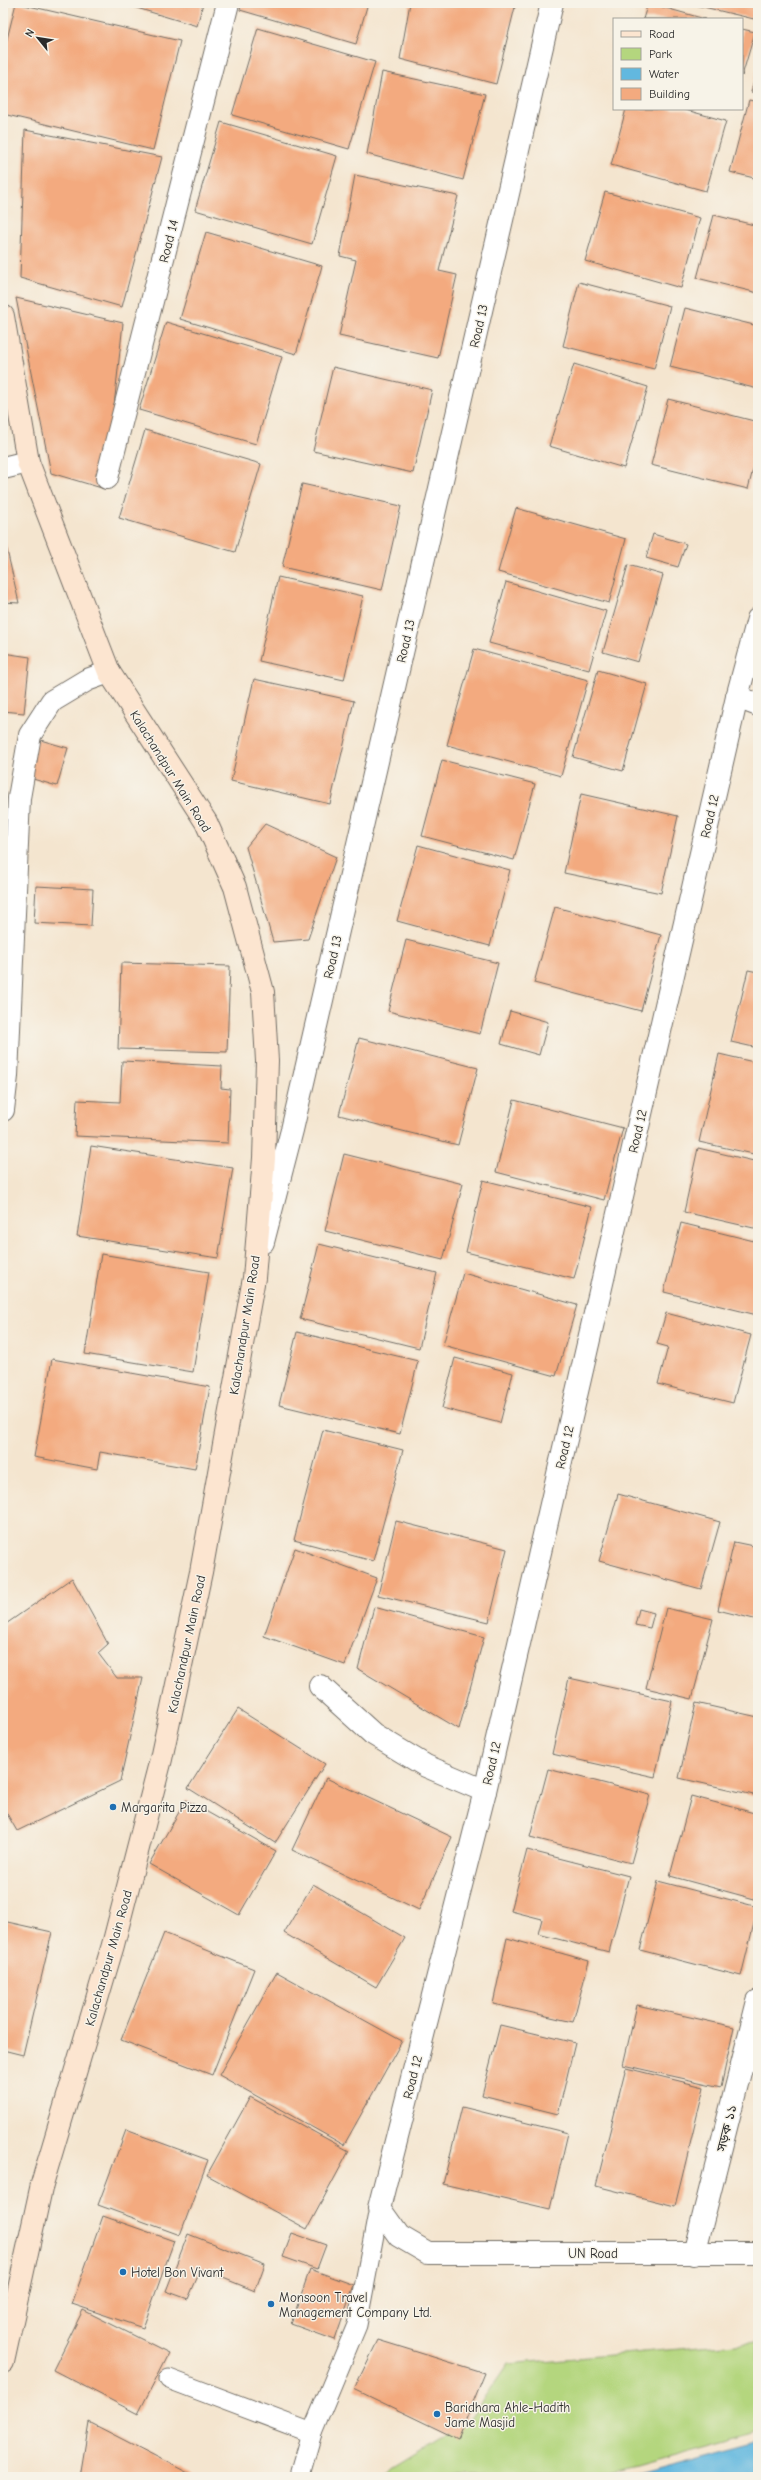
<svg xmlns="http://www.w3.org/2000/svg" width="761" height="2480" font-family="'Comic Neue','Noto Sans Bengali',sans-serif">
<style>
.green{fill:#b4d67e;stroke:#708054}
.water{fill:#62b8df;stroke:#467285}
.building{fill:#f3aa7f}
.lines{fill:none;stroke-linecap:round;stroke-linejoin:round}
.lane-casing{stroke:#716c64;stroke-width:21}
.street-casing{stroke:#716c64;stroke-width:24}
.secondary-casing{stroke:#716c64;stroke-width:24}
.lane{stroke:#fff;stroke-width:19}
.street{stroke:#fff;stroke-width:22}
.secondary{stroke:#fce5d0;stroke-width:22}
.poi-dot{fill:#1f6fb2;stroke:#f7f3e8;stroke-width:1.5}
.labels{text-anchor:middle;stroke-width:3;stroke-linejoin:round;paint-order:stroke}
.street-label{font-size:13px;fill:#2b2b2b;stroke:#f7f3e8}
.poi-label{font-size:13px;fill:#2b2b2b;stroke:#f7f3e8;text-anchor:start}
</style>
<rect width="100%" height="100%" fill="#f7f3e8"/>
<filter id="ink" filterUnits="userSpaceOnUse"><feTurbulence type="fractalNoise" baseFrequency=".025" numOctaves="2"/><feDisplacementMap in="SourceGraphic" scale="8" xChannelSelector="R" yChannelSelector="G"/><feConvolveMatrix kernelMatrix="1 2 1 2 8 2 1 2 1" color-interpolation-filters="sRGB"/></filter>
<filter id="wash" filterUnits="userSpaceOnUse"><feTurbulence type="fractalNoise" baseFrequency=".012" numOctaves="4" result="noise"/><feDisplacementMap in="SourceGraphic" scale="16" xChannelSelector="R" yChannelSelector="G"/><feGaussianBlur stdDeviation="0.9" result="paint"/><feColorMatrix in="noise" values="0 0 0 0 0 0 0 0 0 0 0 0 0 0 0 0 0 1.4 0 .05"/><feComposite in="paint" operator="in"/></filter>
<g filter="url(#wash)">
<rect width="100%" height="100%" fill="#f4e5cf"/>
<polygon class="green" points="758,2342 758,2432 596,2477 378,2477 468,2422 508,2364"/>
<polygon class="water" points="758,2442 758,2477 627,2477"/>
<g id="blocks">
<g class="building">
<polygon points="16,3 180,41 153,150 3,114 3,55"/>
<polygon points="120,3 203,3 197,26"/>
<polygon points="242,3 368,3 356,44 240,10"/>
<polygon points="410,3 516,3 496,84 400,59"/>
<polygon points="648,3 705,19 643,19"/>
<polygon points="758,3 754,19 691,4 691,3"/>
<polygon points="258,28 375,62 349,149 232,115"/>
<polygon points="742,29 755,32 742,76"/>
<polygon points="758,66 758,94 751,92"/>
<polygon points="382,72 485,94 463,180 367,154"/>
<polygon points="749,100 758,102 758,179 730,172"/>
<polygon points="626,109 682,109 726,121 706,191 611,165"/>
<polygon points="221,122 337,156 312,244 195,210"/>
<polygon points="25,130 162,157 122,307 20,278"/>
<polygon points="355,175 458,196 439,271 457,275 438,358 339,336 356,260 340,256"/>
<polygon points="605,192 700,218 681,288 585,261"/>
<polygon points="714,215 758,226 758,293 697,278"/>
<polygon points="206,232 322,266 296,354 180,319"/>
<polygon points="579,282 670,306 654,369 563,346"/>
<polygon points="16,298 123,323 105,489 51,473"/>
<polygon points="685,308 758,326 758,389 670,367"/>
<polygon points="166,322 282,357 256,444 139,410"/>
<polygon points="574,364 648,387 624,468 549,446"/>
<polygon points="333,367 432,390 413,473 313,451"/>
<polygon points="668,399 758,422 758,450 748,489 651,465"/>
<polygon points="145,430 261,464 235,552 119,518"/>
<polygon points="302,484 401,506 382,590 282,567"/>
<polygon points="516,508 626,539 609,603 498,572"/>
<polygon points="653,534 686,544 678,567 646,558"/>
<polygon points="4,537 19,603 3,602"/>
<polygon points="628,565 663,575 638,662 603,652"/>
<polygon points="278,577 363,596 344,680 259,661"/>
<polygon points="506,582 606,611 589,670 489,643"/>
<polygon points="474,649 588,680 561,776 447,745"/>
<polygon points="3,653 30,657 24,713 3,711"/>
<polygon points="598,670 647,684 623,771 573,757"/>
<polygon points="254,679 354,701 330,804 231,781"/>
<polygon points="37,739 68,748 57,786 26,777"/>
<polygon points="442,760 535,784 514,860 422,836"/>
<polygon points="581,794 678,816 661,893 564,873"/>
<polygon points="265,824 336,857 308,939 273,942 246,847"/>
<polygon points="418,845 510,870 490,946 397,921"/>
<polygon points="36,886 93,889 91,926 34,923"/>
<polygon points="555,907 661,935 641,1011 534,983"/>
<polygon points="406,940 498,963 480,1034 388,1011"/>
<polygon points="121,963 230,966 227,1052 118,1049"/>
<polygon points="748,970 758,972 758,1048 731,1042"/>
<polygon points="510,1011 548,1022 539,1055 501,1044"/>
<polygon points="359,1038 478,1068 458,1145 339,1115"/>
<polygon points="719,1054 758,1063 758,1155 699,1142"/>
<polygon points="122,1061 222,1066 221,1088 230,1089 228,1143 75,1136 77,1100 120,1102"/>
<polygon points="514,1100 623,1128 604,1200 496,1172"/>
<polygon points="91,1146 233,1168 218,1258 77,1236"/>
<polygon points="698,1148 758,1162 758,1229 684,1212"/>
<polygon points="344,1154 463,1184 443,1260 325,1231"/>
<polygon points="483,1180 592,1207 574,1279 466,1252"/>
<polygon points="681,1223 758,1242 757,1315 664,1292"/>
<polygon points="319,1244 437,1273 419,1348 300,1319"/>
<polygon points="101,1254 209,1272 193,1372 85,1354"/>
<polygon points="463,1273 577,1305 556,1376 443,1345"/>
<polygon points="666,1313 751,1335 733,1403 658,1384 668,1347 657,1344"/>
<polygon points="297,1332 418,1361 400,1434 279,1405"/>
<polygon points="455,1358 513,1373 500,1423 442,1408"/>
<polygon points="52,1359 210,1387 195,1469 100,1452 97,1469 34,1457"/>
<polygon points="323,1430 403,1450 373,1561 294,1540"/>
<polygon points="618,1494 720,1522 701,1589 599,1561"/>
<polygon points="396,1521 507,1549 489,1622 378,1595"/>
<polygon points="734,1542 758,1547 758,1620 718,1610"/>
<polygon points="295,1548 377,1578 345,1665 264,1636"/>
<polygon points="72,1578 108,1644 98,1653 117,1678 143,1678 120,1781 17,1831 3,1807 3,1626"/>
<polygon points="374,1607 484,1637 459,1729 358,1669"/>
<polygon points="666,1608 713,1619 692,1699 646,1688"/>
<polygon points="639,1609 654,1613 650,1628 635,1625"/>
<polygon points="569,1678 672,1701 655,1777 552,1754"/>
<polygon points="696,1703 758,1717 758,1796 679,1778"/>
<polygon points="238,1709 325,1764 275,1843 188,1788"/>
<polygon points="548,1769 650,1795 631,1863 530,1837"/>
<polygon points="326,1778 452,1837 419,1910 292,1850"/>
<polygon points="691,1796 758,1814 758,1900 670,1876"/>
<polygon points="186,1800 276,1851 239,1915 149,1864"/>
<polygon points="527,1850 629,1876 609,1952 538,1934 542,1919 511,1911"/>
<polygon points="658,1881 758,1907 741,1976 640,1950"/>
<polygon points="313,1884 405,1938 376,1987 284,1933"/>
<polygon points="3,1921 52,1932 23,2055 3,2050"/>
<polygon points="164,1933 254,1969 212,2075 121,2040"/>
<polygon points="507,1938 589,1961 573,2022 493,2004"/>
<polygon points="277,1972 402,2041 344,2145 219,2075"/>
<polygon points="637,2005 734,2027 721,2087 623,2065"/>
<polygon points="500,2025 575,2043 558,2114 482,2095"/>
<polygon points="626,2068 704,2087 675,2206 596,2186"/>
<polygon points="250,2097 349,2151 307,2229 207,2175"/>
<polygon points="462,2107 568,2133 550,2209 443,2184"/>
<polygon points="126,2130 208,2160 180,2235 98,2205"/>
<polygon points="103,2216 174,2241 143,2328 72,2304"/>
<polygon points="292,2233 326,2245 317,2269 283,2257"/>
<polygon points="188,2234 265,2264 255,2291 201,2269 188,2299 166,2291"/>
<polygon points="310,2269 354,2285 335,2340 291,2324"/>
<polygon points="83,2310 169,2353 138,2414 53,2370"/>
<polygon points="378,2340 485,2373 458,2439 354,2389"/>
<polygon points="89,2422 196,2477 80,2477"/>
</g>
</g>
</g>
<g filter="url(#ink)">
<use href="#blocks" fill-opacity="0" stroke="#716c64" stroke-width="1"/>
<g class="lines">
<g class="lane-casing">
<g id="lane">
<polyline points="169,2379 312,2433"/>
<polyline points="301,2471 312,2433 357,2325 379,2208"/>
</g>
</g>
<g class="street-casing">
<g id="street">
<polyline points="3,468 28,462"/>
<polyline points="107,478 228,3"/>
<polyline points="758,619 737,697 485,1791 379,2208 399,2236 428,2253 758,2253"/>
<polyline points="737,697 758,705"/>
<polyline points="3,1110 7,1076 19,798 30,735 52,701 87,680 109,672"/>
<polyline points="263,1242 292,1130 552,3"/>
<polyline points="320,1686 373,1734 426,1766 485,1791"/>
<polyline points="694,2254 758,2001"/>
</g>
</g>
<g class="secondary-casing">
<polyline id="secondary" points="3,316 28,462 109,672 206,822 235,887 263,992 267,1061 264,1158 254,1278 201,1572 161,1759 113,1945 42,2184 3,2362"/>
</g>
<use href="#lane" class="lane"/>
<use href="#street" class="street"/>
<use href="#secondary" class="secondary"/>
</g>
</g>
<g class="poi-dot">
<circle cx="113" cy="1807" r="4"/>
<circle cx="123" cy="2272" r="4"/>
<circle cx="271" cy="2304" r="4"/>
<circle cx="437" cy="2414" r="4"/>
</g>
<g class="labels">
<g class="street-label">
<text transform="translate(168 241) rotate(-76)" y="5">Road 14</text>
<text transform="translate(478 326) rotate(-77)" y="5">Road 13</text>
<text transform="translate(405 641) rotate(-77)" y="5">Road 13</text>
<text transform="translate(171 771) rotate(58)" y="5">Kalachandpur Main Road</text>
<text transform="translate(709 816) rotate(-77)" y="5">Road 12</text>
<text transform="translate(332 957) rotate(-77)" y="5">Road 13</text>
<text transform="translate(637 1131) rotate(-77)" y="5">Road 12</text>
<text transform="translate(244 1325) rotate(-81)" y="5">Kalachandpur Main Road</text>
<text transform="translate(564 1447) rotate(-77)" y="5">Road 12</text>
<text transform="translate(186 1644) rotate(-78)" y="5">Kalachandpur Main Road</text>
<text transform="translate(491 1763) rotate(-77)" y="5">Road 12</text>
<text transform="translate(108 1958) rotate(-74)" y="5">Kalachandpur Main Road</text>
<text transform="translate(412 2077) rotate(-76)" y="5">Road 12</text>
<text transform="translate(726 2128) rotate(-76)" y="5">সড়ক ১১</text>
<text x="593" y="2258">UN Road</text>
</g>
<g class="poi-label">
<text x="121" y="1812">Margarita Pizza</text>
<text x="131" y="2277">Hotel Bon Vivant</text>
<text x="279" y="2302">Monsoon Travel<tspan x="279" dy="15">Management Company Ltd.</tspan></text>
<text x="445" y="2412">Baridhara Ahle-Hadith<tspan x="445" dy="15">Jame Masjid</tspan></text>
</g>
</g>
<rect width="761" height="2480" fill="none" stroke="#f7f3e8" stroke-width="16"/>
<rect x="613" y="18" width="130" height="92" fill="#f7f3e8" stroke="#a5a39c"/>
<rect x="621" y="31" width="20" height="6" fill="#fce5d0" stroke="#a5a39c"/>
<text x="649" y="38" font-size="12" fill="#2b2b2b">Road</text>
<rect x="621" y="48" width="20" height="12" fill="#b4d67e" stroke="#a5a39c"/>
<text x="649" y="58" font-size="12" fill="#2b2b2b">Park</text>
<rect x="621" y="68" width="20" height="12" fill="#62b8df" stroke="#a5a39c"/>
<text x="649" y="78" font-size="12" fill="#2b2b2b">Water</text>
<rect x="621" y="88" width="20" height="12" fill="#f3aa7f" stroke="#a5a39c"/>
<text x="649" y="98" font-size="12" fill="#2b2b2b">Building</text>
<g transform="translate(38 38) rotate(300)" stroke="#f7f3e8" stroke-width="3" paint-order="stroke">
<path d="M0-3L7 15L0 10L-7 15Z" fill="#2b2b2b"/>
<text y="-6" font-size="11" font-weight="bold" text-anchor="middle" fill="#2b2b2b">N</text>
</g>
</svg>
